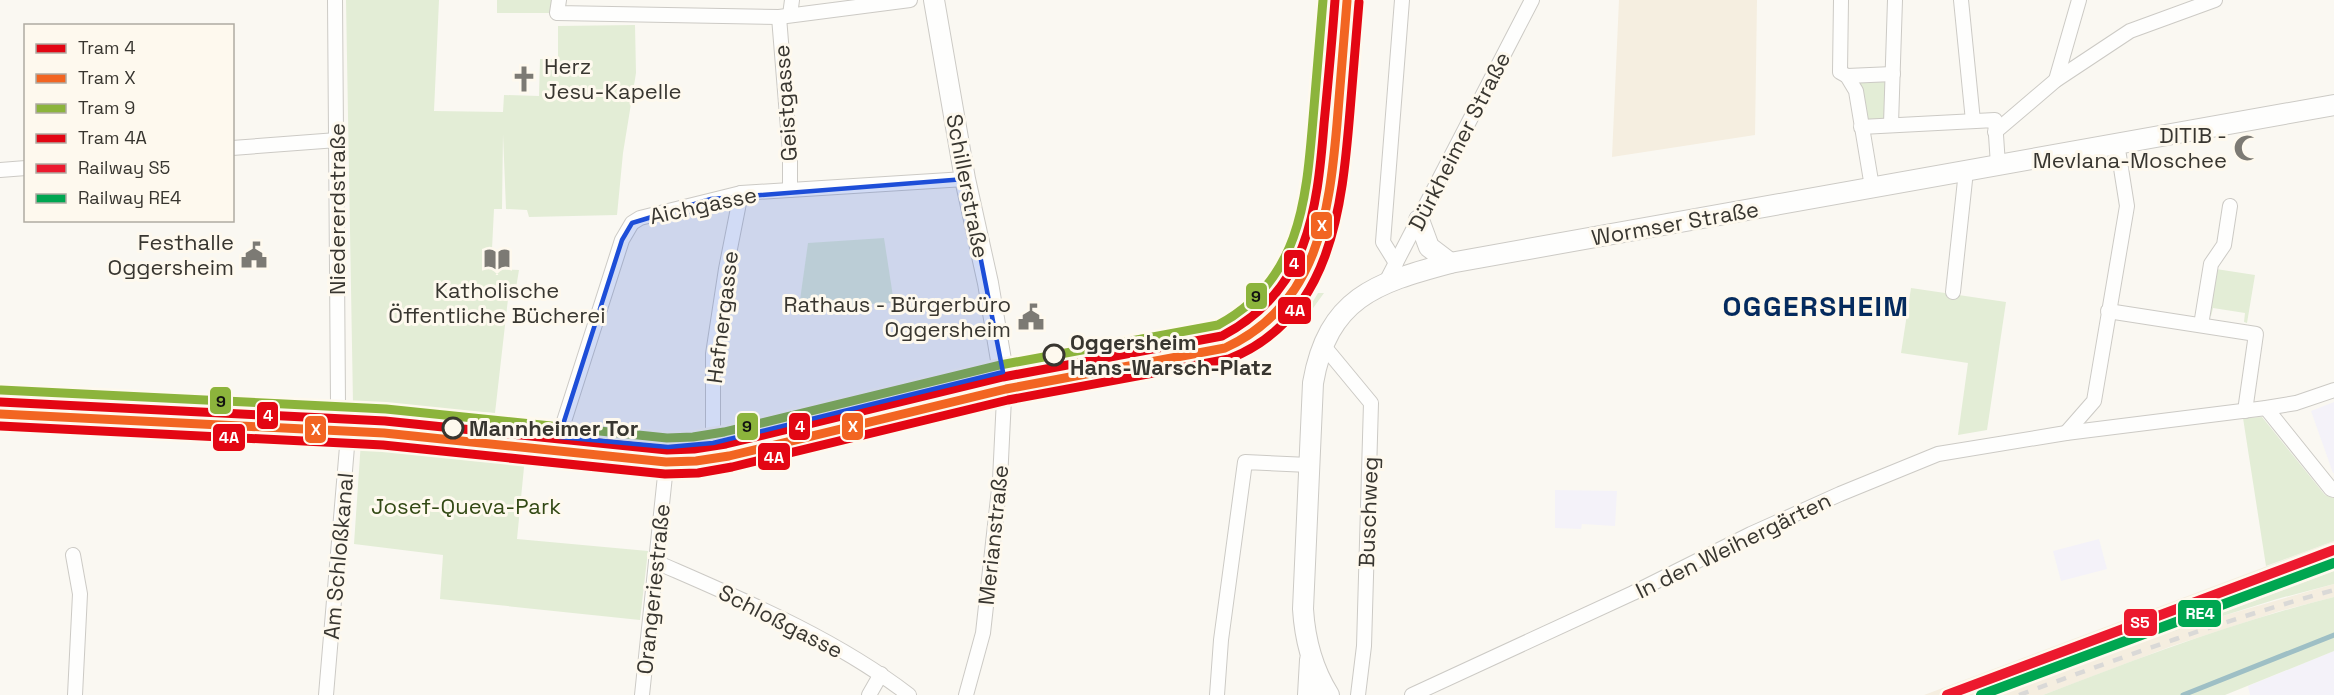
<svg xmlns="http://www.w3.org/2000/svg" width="2334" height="695" font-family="'Space Grotesk',sans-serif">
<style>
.industrial{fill:#f4f2f9}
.built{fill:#f5eee0}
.green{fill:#e3edd6}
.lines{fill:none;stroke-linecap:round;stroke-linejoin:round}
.stream{stroke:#9ebfc5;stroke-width:5}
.street-casing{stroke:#cccac5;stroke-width:16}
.secondary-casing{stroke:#cccac5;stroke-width:22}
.street{stroke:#fefefd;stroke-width:14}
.secondary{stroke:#fefefd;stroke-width:20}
.rail{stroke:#dad9d7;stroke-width:4.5;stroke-dasharray:10 10;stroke-linecap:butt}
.rail-1-casing{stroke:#fef9ee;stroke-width:15}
.rail-2-casing{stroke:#fef9ee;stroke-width:15}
.rail-1{stroke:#ec192e;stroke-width:10}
.rail-2{stroke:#00a651;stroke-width:10}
.tram-1-casing{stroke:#fef9ee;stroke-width:14}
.tram-2-casing{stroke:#fef9ee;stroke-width:14}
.tram-3-casing{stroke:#fef9ee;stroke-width:14}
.tram-4-casing{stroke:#fef9ee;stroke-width:14}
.tram-1{stroke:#e30613;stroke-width:9}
.tram-2{stroke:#f26522;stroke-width:9}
.tram-3{stroke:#8cb43c;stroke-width:9}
.tram-4{stroke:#e30613;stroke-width:9}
.marked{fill:#1d4ed8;fill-opacity:0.2;stroke:#1d4ed8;stroke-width:4.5;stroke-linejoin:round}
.stop-dot{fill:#fef9ee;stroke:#383630;stroke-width:3}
.labels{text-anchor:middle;stroke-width:6;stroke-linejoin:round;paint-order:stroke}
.poi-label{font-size:22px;fill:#383630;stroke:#fef9ee;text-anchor:end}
.street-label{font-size:22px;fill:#383630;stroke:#fef9ee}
.stop-label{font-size:22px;font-weight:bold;fill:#383630;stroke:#fef9ee;text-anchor:start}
.park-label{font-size:22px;fill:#334a15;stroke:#fef9ee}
.district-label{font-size:28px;font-weight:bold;letter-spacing:1.5px;fill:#052b5e;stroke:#fef9ee}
.line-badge{stroke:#fef9ee;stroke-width:2}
.badge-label{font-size:16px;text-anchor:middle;font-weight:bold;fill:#fff}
.pale-badge-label{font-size:16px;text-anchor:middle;font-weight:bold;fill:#111}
</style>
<rect width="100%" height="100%" fill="#faf8f2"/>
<g class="industrial">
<polygon points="2334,402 2334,473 2333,473 2311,411"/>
<polygon points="1555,490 1617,491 1615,526 1582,524 1581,529 1555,528"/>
<polygon points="2099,539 2107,569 2061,581 2053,551"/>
<polygon points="2334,651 2334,695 2250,695 2248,686"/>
</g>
<g class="built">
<polygon points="1324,0 1338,0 1319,199 1305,198"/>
<polygon points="1619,0 1757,0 1755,135 1612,157"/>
<polygon points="2334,541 2334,571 2184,627 2334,584 2334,597 2280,611 2172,646 2043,695 1924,695"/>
</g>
<g class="green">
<polygon points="346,0 439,0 434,111 503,112 504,95 539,96 540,59 558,59 558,26 635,25 636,73 623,153 617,215 529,217 527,210 506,209 503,134 502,209 494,209 491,269 519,270 514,300 508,299 495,413 353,403"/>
<polygon points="497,0 559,0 557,13 497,13"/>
<polygon points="1893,74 1891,124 1861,127 1847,76"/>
<polygon points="884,238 894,303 799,307 808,243"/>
<polygon points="2216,269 2255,275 2247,323 2244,322 2245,313 2213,308 2211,316 2209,315"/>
<polygon points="1295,284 1301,286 1293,304 1309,308 1318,293 1324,293 1308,315 1282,310"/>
<polygon points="1911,288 2006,302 1987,430 1958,435 1968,363 1901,353"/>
<polygon points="2262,417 2325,495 2334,498 2334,541 2266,566 2243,418"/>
<polygon points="361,441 525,457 517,539 648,551 640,620 440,599 443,555 354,544"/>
<polygon points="2334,571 2334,584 2277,599 2168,633"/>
<path d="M2334 597V651L2225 695H2043C2139 658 2234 622 2334 597Z"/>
</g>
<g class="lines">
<polyline class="stream" points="2183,695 2334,635"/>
<g class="street-casing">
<g id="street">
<polyline points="559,0 557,13 779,17 910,0"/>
<polyline points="1841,0 1840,72 1847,76 1856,91 1872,187"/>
<polyline points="1961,0 1973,121"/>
<polyline points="790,15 792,0"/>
<polyline points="779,17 790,153 790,190"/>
<polyline points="1847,76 1893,74"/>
<polyline points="2056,80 2079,0"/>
<polyline points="1891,124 1895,0"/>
<polyline points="1861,127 1995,120 1998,165"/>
<polyline points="1995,132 2056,80 2130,31 2215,0"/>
<polyline points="232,148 337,140"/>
<polyline points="0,170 26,168"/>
<polyline points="1396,263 1383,242 1402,0"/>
<polyline points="1386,282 1532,0"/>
<polyline points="1953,292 1966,171"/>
<polyline points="2108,311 2256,334 2245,411"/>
<polyline points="2201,325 2211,264 2224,245 2230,206"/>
<polyline points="1323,345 1371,403 1364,646 1358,695"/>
<polyline points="2266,408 2331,489 2334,490"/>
<polyline points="2066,433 2094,401 2127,206 2117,143"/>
<polyline points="559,437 622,240 632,223 640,218 741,193 965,179"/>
<polyline points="713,443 713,354 726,269 741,193"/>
<polyline points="73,555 80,594 75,695"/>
<path d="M656 562C743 600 833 637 909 695"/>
<polyline points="326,695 348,435 338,403 335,0"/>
<polyline points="642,695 668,447"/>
<polyline points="869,695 881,674"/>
<polyline points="966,695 983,633 1000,480 1004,398 1003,372"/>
<polyline points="1217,695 1221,640 1245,462 1309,465"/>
<polyline points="1412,695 1633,593 1751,534 1840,494 1938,454 2066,433 2266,408 2296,403 2334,390"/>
</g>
</g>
<g class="secondary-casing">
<g id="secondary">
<polyline points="1419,220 1429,247 1450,263"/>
<polyline points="0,398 182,406 376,419 668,447 692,446 734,438 1003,372 988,283 965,179 934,0"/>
<polyline points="1308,695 1310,660"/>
<path d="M1329 695C1312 668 1305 641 1303 609L1313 383C1328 298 1375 283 1450 263L2334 105"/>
</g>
</g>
<use href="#street" class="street"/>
<use href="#secondary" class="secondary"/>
<path class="rail" d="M2019 695C2123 657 2227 619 2334 590"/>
<g class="rail-1-casing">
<polyline id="rail-1" points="1947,695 2334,550"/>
</g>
<g class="rail-2-casing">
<polyline id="rail-2" points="1981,695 2334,563"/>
</g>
<use href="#rail-1" class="rail-1"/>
<use href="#rail-2" class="rail-2"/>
<g class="tram-1-casing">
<path id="tram-1" d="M0 402 385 421 667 450 694 449 726 444 1003 377 1222 336C1308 291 1317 212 1324 124 1328 83 1332 41 1335 0"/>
</g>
<g class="tram-2-casing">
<path id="tram-2" d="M0 414 384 433 666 462 696 461 729 456 1006 389 1225 348C1318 305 1329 214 1337 124 1340 83 1344 42 1347 1"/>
</g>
<g class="tram-3-casing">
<path id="tram-3" d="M1 390 386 409 667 438 693 437 724 432 1000 365 1218 325C1300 281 1306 202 1313 119 1316 79 1320 40 1323 0"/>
</g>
<g class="tram-4-casing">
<path id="tram-4" d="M0 426 383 445 665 474 698 473 732 467 1008 400 1229 359C1332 318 1342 207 1350 111 1353 75 1356 38 1359 2"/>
</g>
<use href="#tram-1" class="tram-1"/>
<use href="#tram-2" class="tram-2"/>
<use href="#tram-3" class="tram-3"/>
<use href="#tram-4" class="tram-4"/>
</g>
<path class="marked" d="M965 179 1003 372 713 443 668 447 559 437 622 240 632 223 711 199Z"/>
<defs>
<g id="church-bare" transform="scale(2.07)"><path d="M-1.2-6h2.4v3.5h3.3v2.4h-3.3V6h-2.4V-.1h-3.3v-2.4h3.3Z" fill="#7c7a74" stroke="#fef9ee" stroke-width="2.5" paint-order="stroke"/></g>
<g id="mosque-bare" transform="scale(2.07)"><path d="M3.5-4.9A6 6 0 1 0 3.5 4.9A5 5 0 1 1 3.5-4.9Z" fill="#7c7a74" stroke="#fef9ee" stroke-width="2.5" paint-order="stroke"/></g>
<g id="civic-bare" transform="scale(2.07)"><path d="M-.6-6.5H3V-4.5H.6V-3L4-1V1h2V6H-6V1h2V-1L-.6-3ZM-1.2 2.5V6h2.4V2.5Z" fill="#7c7a74" stroke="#fef9ee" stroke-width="2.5" paint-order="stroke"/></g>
<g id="library-bare" transform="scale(2.07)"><path d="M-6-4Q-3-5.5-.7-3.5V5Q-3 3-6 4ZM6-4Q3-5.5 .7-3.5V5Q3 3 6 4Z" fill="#7c7a74" stroke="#fef9ee" stroke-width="2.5" paint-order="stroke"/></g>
</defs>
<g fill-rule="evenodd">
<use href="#church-bare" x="524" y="79"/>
<use href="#mosque-bare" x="2247" y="148"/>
<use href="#civic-bare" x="254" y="255"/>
<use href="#library-bare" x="497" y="259"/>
<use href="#civic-bare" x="1031" y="317"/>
</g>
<g class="stop-dot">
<circle cx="1054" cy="355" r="10"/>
<circle cx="453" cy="428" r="10"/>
</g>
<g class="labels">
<g class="poi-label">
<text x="544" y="74" text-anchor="start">Herz<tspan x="544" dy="25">Jesu-Kapelle</tspan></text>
<text x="2227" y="143">DITIB -<tspan x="2227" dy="25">Mevlana-Moschee</tspan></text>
<text x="234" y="250">Festhalle<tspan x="234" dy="25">Oggersheim</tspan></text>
<text x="497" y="298" text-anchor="middle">Katholische<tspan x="497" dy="25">Öffentliche Bücherei</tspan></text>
<text x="1011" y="312">Rathaus - Bürgerbüro<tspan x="1011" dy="25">Oggersheim</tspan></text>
</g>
<g class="street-label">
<text transform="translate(785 103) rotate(-94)" y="8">Geistgasse</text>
<text transform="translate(1459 141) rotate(-63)" y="8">Dürkheimer Straße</text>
<text transform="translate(968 186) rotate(79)" y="8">Schillerstraße</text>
<text transform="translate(703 205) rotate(-12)" y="8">Aichgasse</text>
<text transform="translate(337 209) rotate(-90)" y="8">Niedererdstraße</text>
<text transform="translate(1675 223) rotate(-10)" y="8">Wormser Straße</text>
<text transform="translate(722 317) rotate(-83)" y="8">Hafnergasse</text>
<text transform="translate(1368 512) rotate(-88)" y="8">Buschweg</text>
<text transform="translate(993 535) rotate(-84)" y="8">Merianstraße</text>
<text transform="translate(1733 545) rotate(-26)" y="8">In den Weihergärten</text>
<text transform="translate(338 556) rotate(-85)" y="8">Am Schloßkanal</text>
<text transform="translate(653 589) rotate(-84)" y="8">Orangeriestraße</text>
<text transform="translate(781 621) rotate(27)" y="8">Schloßgasse</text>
</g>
<g class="stop-label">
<text x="1070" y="350">Oggersheim<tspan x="1070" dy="25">Hans-Warsch-Platz</tspan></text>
<text x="469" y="436">Mannheimer Tor</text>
</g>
<g class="park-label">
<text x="466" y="514">Josef-Queva-Park</text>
</g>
<g class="district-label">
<text x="1816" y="316">OGGERSHEIM</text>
</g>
</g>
<g class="line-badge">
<rect x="1310" y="211" width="23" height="29" rx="6" fill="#f26522"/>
<rect x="1283" y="249" width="23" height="29" rx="6" fill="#e30613"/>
<rect x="1245" y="282" width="23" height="28" rx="6" fill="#8cb43c"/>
<rect x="1277" y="296" width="35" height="29" rx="6" fill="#e30613"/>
<rect x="209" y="386" width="23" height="29" rx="6" fill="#8cb43c"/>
<rect x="256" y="401" width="23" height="29" rx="6" fill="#e30613"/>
<rect x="841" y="412" width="23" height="29" rx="6" fill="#f26522"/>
<rect x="788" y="412" width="23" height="29" rx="6" fill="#e30613"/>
<rect x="736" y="412" width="23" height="29" rx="6" fill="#8cb43c"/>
<rect x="304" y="415" width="23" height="29" rx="6" fill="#f26522"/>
<rect x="212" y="423" width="34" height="29" rx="6" fill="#e30613"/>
<rect x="757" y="442" width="34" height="29" rx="6" fill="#e30613"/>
<rect x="2177" y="599" width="45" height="29" rx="6" fill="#00a651"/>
<rect x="2123" y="608" width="35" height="29" rx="6" fill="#ec192e"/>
</g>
<g class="badge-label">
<text x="1322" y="231">X</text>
<text x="1294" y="269">4</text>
<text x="1295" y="316">4A</text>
<text x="268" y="421">4</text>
<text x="853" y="432">X</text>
<text x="800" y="432">4</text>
<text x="316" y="435">X</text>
<text x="229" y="443">4A</text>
<text x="774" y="463">4A</text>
<text x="2200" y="619">RE4</text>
<text x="2140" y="628">S5</text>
</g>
<g class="pale-badge-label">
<text x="1256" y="302">9</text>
<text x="221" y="407">9</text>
<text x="747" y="432">9</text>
</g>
<rect x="24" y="24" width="210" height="198" fill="#fef9ee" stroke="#afaba2" stroke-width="1.5"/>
<rect x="36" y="44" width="30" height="9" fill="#e30613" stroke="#afaba2" stroke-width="1.5"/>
<text x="78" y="54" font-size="18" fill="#383630">Tram 4</text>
<rect x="36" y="74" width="30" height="9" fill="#f26522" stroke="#afaba2" stroke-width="1.5"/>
<text x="78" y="84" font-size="18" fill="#383630">Tram X</text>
<rect x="36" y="104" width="30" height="9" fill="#8cb43c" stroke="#afaba2" stroke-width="1.5"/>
<text x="78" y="114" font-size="18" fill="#383630">Tram 9</text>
<rect x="36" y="134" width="30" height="9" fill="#e30613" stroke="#afaba2" stroke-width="1.5"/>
<text x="78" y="144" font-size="18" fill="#383630">Tram 4A</text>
<rect x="36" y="164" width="30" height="9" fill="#ec192e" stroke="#afaba2" stroke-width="1.5"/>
<text x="78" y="174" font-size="18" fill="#383630">Railway S5</text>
<rect x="36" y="194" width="30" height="9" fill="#00a651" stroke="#afaba2" stroke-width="1.5"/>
<text x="78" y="204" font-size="18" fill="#383630">Railway RE4</text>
</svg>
